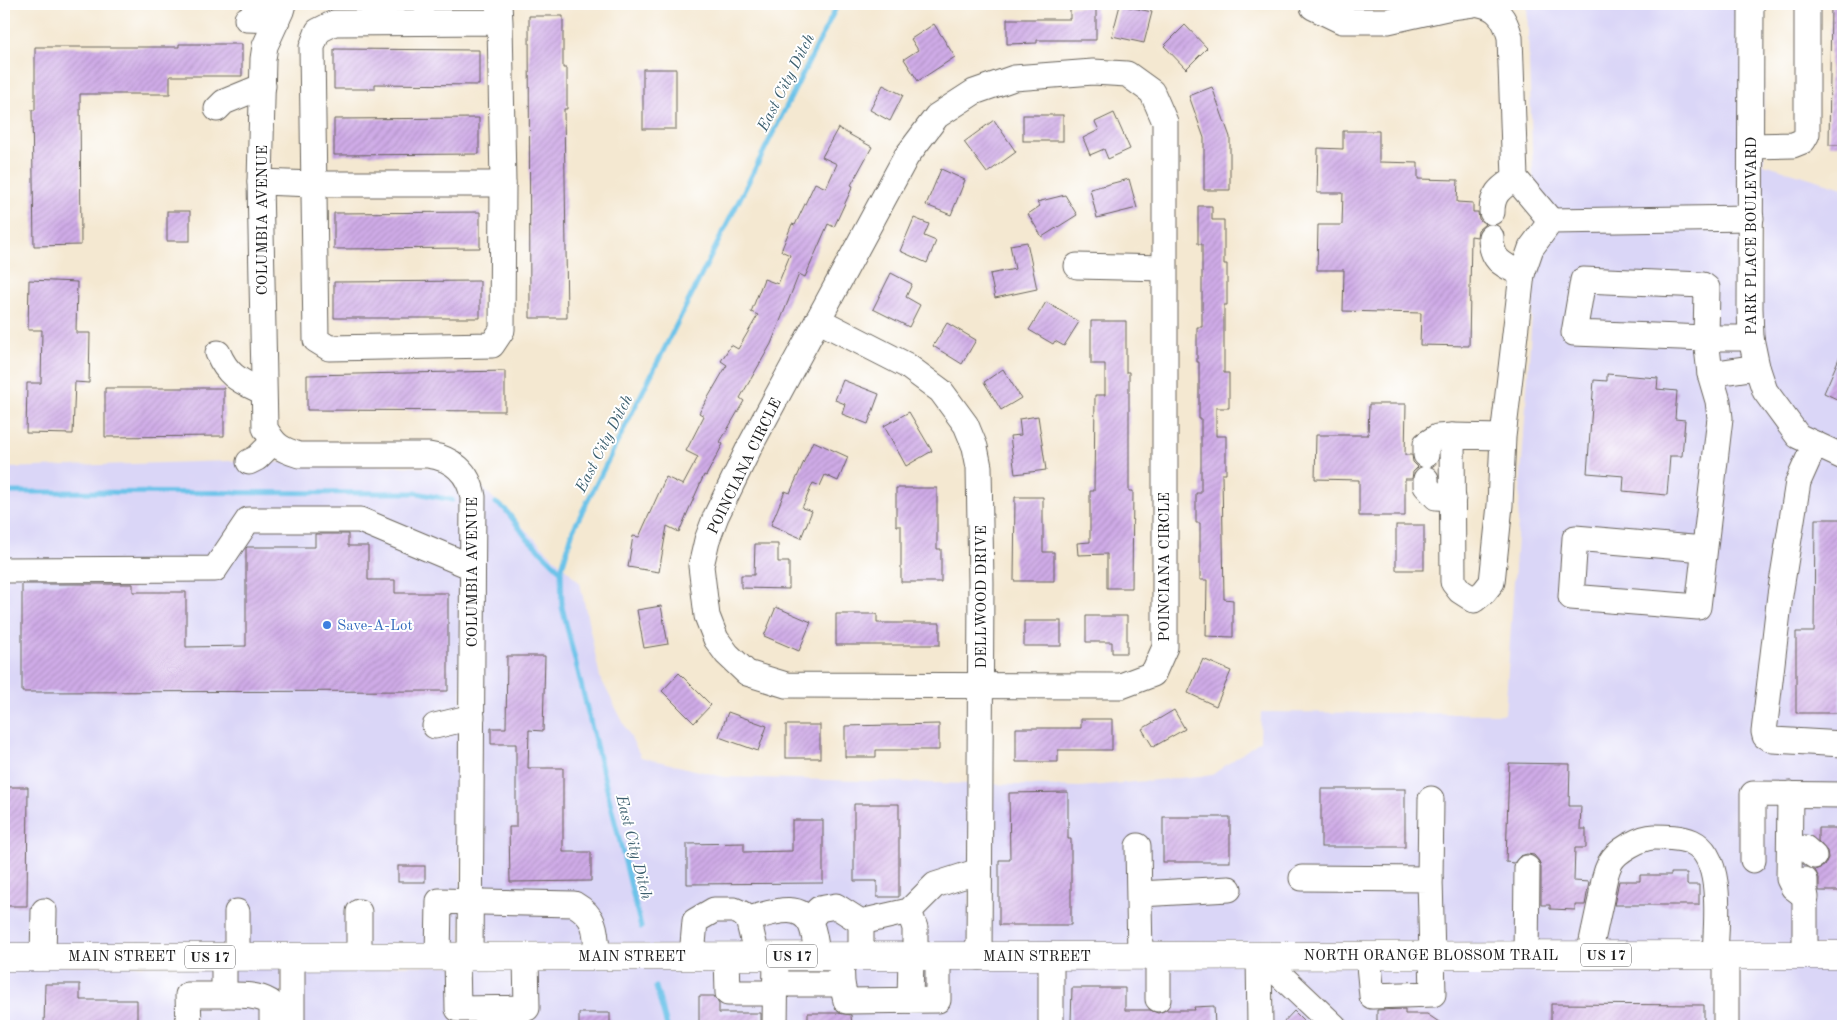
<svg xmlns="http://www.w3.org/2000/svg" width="1847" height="1030" font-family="'Old Standard TT',serif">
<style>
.built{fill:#dad6f7}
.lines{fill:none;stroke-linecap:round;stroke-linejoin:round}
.stream{stroke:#6cc3e9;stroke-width:5}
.building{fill:url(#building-hatch)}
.minor-casing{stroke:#68635b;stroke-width:27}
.major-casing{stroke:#68635b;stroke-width:29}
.minor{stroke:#fff;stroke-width:25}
.major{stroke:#fff;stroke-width:28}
.shop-dot{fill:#3f7fe0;stroke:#fff;stroke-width:2}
.labels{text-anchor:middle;stroke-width:4;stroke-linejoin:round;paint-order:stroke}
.shield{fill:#fff;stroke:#606060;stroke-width:1}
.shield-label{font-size:14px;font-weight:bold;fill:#1c1c1c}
.street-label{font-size:15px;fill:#1c1c1c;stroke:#fff}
.shop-label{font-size:15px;fill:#366cbe;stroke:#fff;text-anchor:start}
.water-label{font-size:16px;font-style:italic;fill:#3c5f6e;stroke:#fff}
</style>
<defs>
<pattern id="building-hatch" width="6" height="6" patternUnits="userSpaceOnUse" patternTransform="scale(1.25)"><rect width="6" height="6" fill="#cfabe7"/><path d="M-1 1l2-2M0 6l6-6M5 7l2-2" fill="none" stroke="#b193c6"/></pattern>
</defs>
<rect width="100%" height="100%" fill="#fff"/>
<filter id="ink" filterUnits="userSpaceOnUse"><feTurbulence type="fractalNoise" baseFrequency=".02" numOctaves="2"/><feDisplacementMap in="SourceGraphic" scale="10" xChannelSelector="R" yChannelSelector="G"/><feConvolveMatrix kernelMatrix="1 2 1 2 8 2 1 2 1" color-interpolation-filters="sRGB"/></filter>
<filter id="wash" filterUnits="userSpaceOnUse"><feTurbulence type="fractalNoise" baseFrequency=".0096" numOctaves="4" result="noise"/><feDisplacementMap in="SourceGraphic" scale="20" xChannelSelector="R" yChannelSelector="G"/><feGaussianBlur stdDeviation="1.12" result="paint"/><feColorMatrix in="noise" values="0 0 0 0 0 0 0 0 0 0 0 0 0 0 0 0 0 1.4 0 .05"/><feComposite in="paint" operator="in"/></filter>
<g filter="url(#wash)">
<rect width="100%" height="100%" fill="#f4e8d1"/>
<g class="built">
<polygon points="1527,4 1741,4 1747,369 1843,466 1843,946 988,948 989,784 1080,787 1212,775 1260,741 1261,712 1505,714 1536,257"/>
<polygon points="1763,4 1764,164 1843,188 1843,447 1804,430 1773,387 1760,337"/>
<polygon points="262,460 262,463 294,462 444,468 462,490 461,949 4,948 4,468"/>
<polygon points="480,485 580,583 600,677 641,757 724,777 971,784 969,948 481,949"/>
<polygon points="1250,963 1250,1026 301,1026 301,966"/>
<polygon points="1281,963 1717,963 1716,1026 1347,1026"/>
<polygon points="1736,963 1843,963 1843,1026 1735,1026"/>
<polygon points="4,965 282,966 282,1026 4,1026"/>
<polygon points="1269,976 1321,1026 1269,1026"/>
</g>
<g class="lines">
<g class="stream">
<polyline points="4,492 417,493 452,500"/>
<polyline points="496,503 505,509 527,538 561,571"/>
<polyline points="641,927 562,607 561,571 573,530 838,4"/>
<polyline points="656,987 667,1026"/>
</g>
</g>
<g id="blocks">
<g class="building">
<polygon points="1831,4 1843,4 1843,145 1829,145"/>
<polygon points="1120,5 1152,12 1144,43 1112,36"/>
<polygon points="1070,7 1096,7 1096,40 1037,40 1037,43 1007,44 1007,19 1070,19"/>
<polygon points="529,16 563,16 563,68 567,68 567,109 564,109 567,318 530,318"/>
<polygon points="934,24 955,57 918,81 904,59 918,50 911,39"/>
<polygon points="1185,25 1207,48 1186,69 1164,46"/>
<polygon points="179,44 242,44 242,76 170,76 170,94 80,94 81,245 34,246 32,110 35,110 35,47 179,47"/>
<polygon points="334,49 479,50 479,85 375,84 375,89 334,89"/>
<rect x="643" y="69" width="33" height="60"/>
<polygon points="883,85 903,95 890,121 870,110"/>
<polygon points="1212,87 1230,137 1230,190 1204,190 1204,138 1189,96"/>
<polygon points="1114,113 1130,149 1108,159 1104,149 1090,155 1083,138 1099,130 1095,122"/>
<rect x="1023" y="115" width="40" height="26"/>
<polygon points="479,118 479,154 334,155 334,119"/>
<polygon points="994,120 1016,152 987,173 964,142"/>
<polygon points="838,128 872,147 851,185 853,186 834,227 828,224 805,277 799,274 771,344 740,398 744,401 720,442 723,444 706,476 704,475 679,532 667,526 659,572 628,567 633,536 639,537 666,477 683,485 698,457 686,451 704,416 699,413 727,365 721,361 731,345 738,349 758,315 751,312 764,279 778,284 790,255 781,251 792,224 795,225 815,183 826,188 837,164 822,157"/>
<polygon points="1343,131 1379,131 1379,162 1418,163 1418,179 1458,180 1457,202 1473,203 1473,212 1478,212 1479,219 1485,224 1478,230 1477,237 1471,236 1469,346 1420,345 1421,313 1343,311 1344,270 1317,270 1318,225 1342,225 1343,193 1317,193 1318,148 1343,149"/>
<polygon points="941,169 965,180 951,215 926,205"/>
<polygon points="1129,179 1137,208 1097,218 1090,189"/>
<polygon points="1065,195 1077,215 1042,237 1028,214 1040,206 1037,202"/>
<polygon points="1198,206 1212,206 1212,220 1224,220 1224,264 1227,264 1227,305 1224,305 1224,373 1229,373 1229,408 1216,408 1216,436 1226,436 1226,474 1222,474 1224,599 1233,600 1233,637 1206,636 1207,580 1200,580 1200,523 1196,523 1196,493 1201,493 1201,419 1199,419 1199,362 1197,362 1197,327 1202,327 1202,244 1198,244"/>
<rect x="167" y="211" width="23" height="30"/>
<polygon points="480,212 480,248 334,249 334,213"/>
<polygon points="914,218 929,224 924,236 936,241 927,263 900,251"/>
<polygon points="1027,242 1037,289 995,298 990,274 1015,269 1010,245"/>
<polygon points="891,273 912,284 906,297 920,305 909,327 873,309"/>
<polygon points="29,280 77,282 76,333 90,333 89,383 75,382 73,434 26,433 27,383 41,383 42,330 28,330"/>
<polygon points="480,281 480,318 334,318 334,282"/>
<polygon points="1046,302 1079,322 1064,346 1055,341 1053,344 1029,330"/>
<polygon points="1091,321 1126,321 1126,372 1129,372 1129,491 1133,491 1132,588 1107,588 1107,554 1078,555 1077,543 1090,542 1090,491 1094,491 1095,395 1105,395 1105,364 1091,364"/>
<polygon points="947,323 976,340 962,364 933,346"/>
<polygon points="1843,349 1843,402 1824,393"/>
<polygon points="1003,369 1021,398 1001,410 984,382"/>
<polygon points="505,371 505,411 307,410 307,375"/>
<polygon points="1607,374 1658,378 1657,389 1677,391 1675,419 1685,420 1682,456 1670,456 1667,495 1623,491 1624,476 1587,473 1594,380 1607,381"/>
<polygon points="843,380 879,394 868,424 842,414 845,404 835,400"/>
<polygon points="105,388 224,388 224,436 105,437"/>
<polygon points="1369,404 1406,404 1405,455 1412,455 1413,462 1418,467 1413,472 1412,479 1405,479 1405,516 1359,516 1359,480 1315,479 1316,435 1368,435"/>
<polygon points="909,412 932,451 906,466 884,426"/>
<polygon points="1038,416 1046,470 1015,474 1010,436 1021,435 1019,419"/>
<polygon points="813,441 848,457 838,481 825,475 820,486 813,483 802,508 812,511 801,538 771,525 785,491 790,493"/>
<polygon points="896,488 937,488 937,549 941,549 941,582 901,582 901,526 896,526"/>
<polygon points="1015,497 1043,497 1043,552 1054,552 1054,581 1014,581"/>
<polygon points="1815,519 1843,519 1843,618 1840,618 1840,713 1796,713 1796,632 1814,632"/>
<rect x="1396" y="525" width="28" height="45"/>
<polygon points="315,534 348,534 348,546 368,546 368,580 395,580 395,593 448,593 448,691 22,692 22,584 133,584 133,592 186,592 186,647 246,646 246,548 247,547 315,547"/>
<polygon points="755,544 778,544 778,562 789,562 789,589 741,588 741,575 754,575"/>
<polygon points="661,606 668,644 644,648 637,610"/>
<polygon points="776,607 811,622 799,651 764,636"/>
<polygon points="836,614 877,614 877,623 940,623 940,645 836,645"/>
<polygon points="1086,616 1127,616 1127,653 1112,653 1112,642 1086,642"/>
<rect x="1024" y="621" width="37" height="25"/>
<polygon points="507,656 545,656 543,731 529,730 528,768 563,768 563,852 591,852 591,881 510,882 509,827 516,827 516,744 491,744 491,728 506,728"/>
<polygon points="1203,659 1231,671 1216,706 1188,693"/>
<polygon points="679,673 711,705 694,723 662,691"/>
<polygon points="1174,710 1185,729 1153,747 1142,729"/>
<polygon points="728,712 767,726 758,751 719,737"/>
<polygon points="1081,719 1112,719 1112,750 1058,750 1058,762 1016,762 1016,728 1081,728"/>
<polygon points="939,724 939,750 876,750 876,757 845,757 845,726"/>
<rect x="786" y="725" width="34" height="33"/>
<polygon points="1509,763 1570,764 1569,806 1581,806 1580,829 1586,829 1586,848 1575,848 1574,881 1589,882 1585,905 1575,905 1575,910 1550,909 1550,905 1541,905 1541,868 1539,861 1534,855 1527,854 1520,856 1514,863 1506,862"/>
<polygon points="4,787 28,787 27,906 4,906"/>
<rect x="1321" y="789" width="84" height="58"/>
<polygon points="1068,792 1068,839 1071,839 1071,925 999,925 999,860 1010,860 1009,793"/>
<polygon points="854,804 899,804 899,897 877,897 877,881 854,881"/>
<rect x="1163" y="817" width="67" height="45"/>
<polygon points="792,820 823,820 823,883 687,884 687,844 744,843 744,852 792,851"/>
<polygon points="1818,828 1843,828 1843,891 1819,891 1819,878 1815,870 1824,866 1828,858 1827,851 1818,841"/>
<rect x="398" y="866" width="27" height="16"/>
<polygon points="1671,873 1687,873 1687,885 1699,885 1699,905 1614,905 1619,881 1640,881 1640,875 1671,875"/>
<polygon points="45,984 80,984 80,1000 137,1000 137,1026 44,1026"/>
<polygon points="1072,988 1125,988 1125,1010 1150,1010 1158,1013 1166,1010 1195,1010 1194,1007 1214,1006 1215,1026 1100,1026 1100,1022 1071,1022"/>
<polygon points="699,996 714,996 719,1004 719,1013 761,1013 761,1026 699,1026"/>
<polygon points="1551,1004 1704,1005 1704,1026 1551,1026"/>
<polygon points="1405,1009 1405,1014 1427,1014 1445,1026 1377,1026 1377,1010"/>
<polygon points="1294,1011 1309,1026 1280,1026"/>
<rect x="579" y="1013" width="31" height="13"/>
<polygon points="808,1013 838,1013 851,1015 852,1026 808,1026"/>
</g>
</g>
</g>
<g filter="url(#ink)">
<use href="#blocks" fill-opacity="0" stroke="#68635b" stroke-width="1"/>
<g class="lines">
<g class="minor-casing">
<g id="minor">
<path d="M283 4 281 11 265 46 263 59 260 182 265 428C275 446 280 449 299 455H428C452 458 469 472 473 497L470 957"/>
<polyline points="499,4 500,22 503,184 502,330 492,345 329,348 316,340 312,47 318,31 334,23 500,22"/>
<path d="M1479 4C1498 7 1505 19 1510 37L1515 178 1551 221"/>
<polyline points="1751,4 1750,308 1751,338 1757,367 1765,391 1798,436 1843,457"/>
<polyline points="1313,7 1342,21 1388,21 1451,7 1473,4"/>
<polyline points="247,19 277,20"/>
<polygon points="1093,72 1127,74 1152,92 1165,122 1165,647 1153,674 1121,686 786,685 747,673 727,654 716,639 707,616 701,566 707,540 716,516 750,446 906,157 937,116 974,92 1014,78"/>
<polyline points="217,109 224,102 263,86"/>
<polyline points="1751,146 1793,145 1803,141 1807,134 1807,4"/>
<polyline points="260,182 314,184 503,184"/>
<path d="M1492 212C1492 193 1501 188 1515 178"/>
<path d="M1491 237C1491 261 1503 265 1522 274"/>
<polyline points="1077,266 1164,268"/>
<polyline points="818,320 906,365 941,391 966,425 975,447 979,467 981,582 979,957"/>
<path d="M218 353C228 377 241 381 263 392"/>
<polyline points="1710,374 1757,367"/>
<polyline points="1503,437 1500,505 1492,582 1484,592 1474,600 1460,591 1453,582 1452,436 1503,437 1522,274 1531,248 1551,221 1751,218"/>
<polyline points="1815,444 1798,482 1780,595 1764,732 1765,736 1773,740 1843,744"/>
<polyline points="1426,455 1426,444 1437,437 1452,436"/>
<polyline points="249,462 257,458 273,442"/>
<polyline points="1426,479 1426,486 1436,497 1453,498"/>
<polyline points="1704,549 1575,538 1571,597 1698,607 1720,418 1718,401 1710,374 1706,338 1574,333 1583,280 1703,285 1707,288 1706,338 1751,338"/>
<polyline points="4,570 215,569 248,520 360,520 472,567"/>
<polyline points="435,726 472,717"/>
<polyline points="1790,794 1789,879 1793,887 1806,897"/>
<polyline points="1138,846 1140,956"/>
<polyline points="1805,848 1814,856"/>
<polyline points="1753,860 1753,794 1843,795"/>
<polyline points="1302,878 1430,879 1433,994 1372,996 1368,955"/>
<polyline points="1430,879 1431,799"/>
<polyline points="1140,894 1229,889"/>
<polyline points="909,911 915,928 915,956"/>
<polyline points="359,912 359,957"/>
<path d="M748 919C769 914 800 900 811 925 815 934 816 947 817 956"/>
<polyline points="809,921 819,909 836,906 861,922 861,956"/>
<polyline points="861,922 909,911 935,885 979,871"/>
<polyline points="1259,955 1334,1026"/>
<polyline points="1259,955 1260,1026"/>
<polyline points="1526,955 1527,868"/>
<path d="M1589 955C1593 936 1597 918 1601 899 1603 886 1604 875 1610 863 1616 851 1641 837 1654 837 1666 837 1681 837 1692 842 1725 857 1716 925 1715 955"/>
<polyline points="1805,955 1805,880"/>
<polyline points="43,956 44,911"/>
<polyline points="692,956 695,921 714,910 734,910 741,913 748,919 757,956"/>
<polyline points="727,956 728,993 775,993"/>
<polyline points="841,956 842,984 846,1001 938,1000 938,956"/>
<polyline points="1051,956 1051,1020"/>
<polyline points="1158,956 1158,999"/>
<polyline points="237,957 237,912"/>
<path d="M438 957 439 901 574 904C597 917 596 932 597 956"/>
<polyline points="457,957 458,1009 527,1008 526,957"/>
<polyline points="775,984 842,984"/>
<path d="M224 995C240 995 256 994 270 1002L272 1010V1026"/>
<polyline points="910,1000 911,956"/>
<polyline points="189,1026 188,995 224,995 224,957"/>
<polyline points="292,1026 292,957"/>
<polyline points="775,1026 776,956"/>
<polyline points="1726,1026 1726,955"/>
</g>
</g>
<g class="major-casing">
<polyline id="major" points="4,957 1843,955"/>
</g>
<use href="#minor" class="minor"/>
<use href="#major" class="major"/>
</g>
</g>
<circle class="shop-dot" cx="327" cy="625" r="5"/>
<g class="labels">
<g class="shield">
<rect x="1581" y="943.5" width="50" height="23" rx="4"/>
<rect x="767" y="944.5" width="50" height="23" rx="4"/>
<rect x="185" y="945.5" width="50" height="23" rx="4"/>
</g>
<g class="shield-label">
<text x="1606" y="960">US 17</text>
<text x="792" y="961">US 17</text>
<text x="210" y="962">US 17</text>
</g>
<g class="street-label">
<text transform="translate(262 220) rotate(-90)" y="5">COLUMBIA AVENUE</text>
<text transform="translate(1751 236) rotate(-90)" y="5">PARK PLACE BOULEVARD</text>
<text transform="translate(744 466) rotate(-64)" y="5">POINCIANA CIRCLE</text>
<text transform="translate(1164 567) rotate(-90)" y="5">POINCIANA CIRCLE</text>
<text transform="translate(472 572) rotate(-90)" y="5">COLUMBIA AVENUE</text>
<text transform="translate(981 597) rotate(-90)" y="5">DELLWOOD DRIVE</text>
<text x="1431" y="960">NORTH ORANGE BLOSSOM TRAIL</text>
<text x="122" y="961">MAIN STREET</text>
<text x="632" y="961">MAIN STREET</text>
<text x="1037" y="961">MAIN STREET</text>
</g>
<g class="shop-label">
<text x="337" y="630">Save-A-Lot</text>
</g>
<g class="water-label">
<text transform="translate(785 82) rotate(-63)" y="6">East City Ditch</text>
<text transform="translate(603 443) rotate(-63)" y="6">East City Ditch</text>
<text transform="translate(635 847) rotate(76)" y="6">East City Ditch</text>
</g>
</g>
<rect width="1847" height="1030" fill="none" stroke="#fff" stroke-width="20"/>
</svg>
